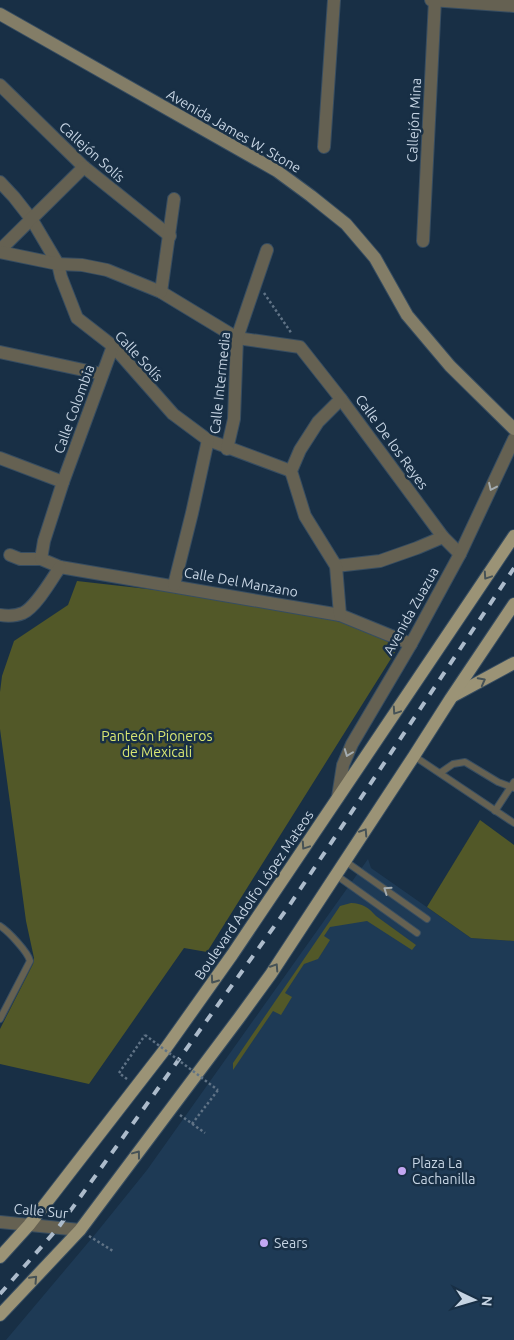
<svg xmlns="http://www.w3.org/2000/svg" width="514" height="1340" font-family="Ubuntu,sans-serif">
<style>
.built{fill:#1e3a55}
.green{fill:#525828}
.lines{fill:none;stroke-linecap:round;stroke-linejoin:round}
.service-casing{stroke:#374d61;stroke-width:8}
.minor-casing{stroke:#374d61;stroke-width:14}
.secondary-casing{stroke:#374d61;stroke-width:14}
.primary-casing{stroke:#374d61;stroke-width:14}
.path{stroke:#607386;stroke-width:2.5;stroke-dasharray:2.5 2.5;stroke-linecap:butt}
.service{stroke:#656152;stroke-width:6}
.minor{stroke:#656152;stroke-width:12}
.secondary{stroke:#837d67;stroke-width:12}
.primary{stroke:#9b9376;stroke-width:12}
.rail{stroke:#acbbcb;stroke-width:4;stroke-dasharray:9 9;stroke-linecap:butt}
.path-bridge{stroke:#607386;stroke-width:2.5;stroke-dasharray:2.5 2.5;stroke-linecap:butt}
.oneway{stroke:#a4acb0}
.oneway2{stroke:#465256}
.poi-dot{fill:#c3a7f2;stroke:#182f45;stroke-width:2}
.labels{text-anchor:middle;stroke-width:5;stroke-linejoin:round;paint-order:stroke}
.street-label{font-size:14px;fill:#c6d4e3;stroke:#182f45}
.park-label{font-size:14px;fill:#d8e672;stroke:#182f45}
.poi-label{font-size:14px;fill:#c6d4e3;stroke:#182f45;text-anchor:start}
</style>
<rect width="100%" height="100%" fill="#182f45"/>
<polygon class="built" points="368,859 371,868 471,938 514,941 514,1340 6,1340 97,1232 147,1170"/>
<g class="green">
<polygon points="77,581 209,596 339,619 397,642 397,649 207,952 184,948 89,1084 0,1064 0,1029 33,964 34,958 26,921 0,729 0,692 2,676 14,641 68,605"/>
<polygon points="480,820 514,845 514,941 471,938 427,907"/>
<path d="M351 903C362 903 369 908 376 916L416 945 412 950 367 921 330 927 324 936 330 940 318 959 304 964 285 993 292 997 281 1015 273 1011 233 1070V1063L334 915 340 906Z"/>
</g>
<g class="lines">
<g class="service-casing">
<g id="service">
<polyline points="414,756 514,823"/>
<polyline points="440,773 453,764 465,762 498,782 514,788"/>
<polyline points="495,811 514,782"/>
<polyline points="345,861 427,919"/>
<polyline points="336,875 417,933"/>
<path d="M0 926C8 931 28 952 30 961L0 1019"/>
</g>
</g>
<g class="minor-casing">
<g id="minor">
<polyline points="431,0 514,6"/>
<polyline points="0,85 84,167 170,236"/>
<polyline points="324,147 334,0"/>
<polyline points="0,182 14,197 32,220 58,264 61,277 77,318 113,346 173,414 208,440 291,471"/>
<polyline points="423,241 435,0"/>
<polyline points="0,250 84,167"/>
<polyline points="0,252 58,264 82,265 107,270 161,292 237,338 300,347 341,399 443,537 460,554"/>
<polyline points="161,292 174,199"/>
<polyline points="0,352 102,374"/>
<polyline points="227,449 234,419 237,338 267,250"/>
<polyline points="0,458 63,482"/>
<polyline points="10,555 20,559 41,559"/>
<polyline points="41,559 60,567 340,615 411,644"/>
<polyline points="41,559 44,541 63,482 113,346"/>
<polyline points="336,566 380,561 417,548 443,537"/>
<polyline points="174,585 192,513 208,440"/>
<path d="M0 615C7 616 16 616 23 613 36 607 52 579 60 567"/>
<polyline points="340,615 336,566 305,516 291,471 300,450 318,422 341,399"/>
<polyline points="338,797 343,765 352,744 411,644 460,554 514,439"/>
<polyline points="0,1222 80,1230"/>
</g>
</g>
<g class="secondary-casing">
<polyline id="secondary" points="0,14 277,171 311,196 346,224 375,258 407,315 450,366 514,429"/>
</g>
<g class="primary-casing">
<g id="primary">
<polyline points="453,696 514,663"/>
<polyline points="0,1257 29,1225 166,1048 232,955 514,536"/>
<polyline points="0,1315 80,1230 239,1018 271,974 414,756 451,698 514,604"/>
</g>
</g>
<g class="path">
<polyline points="264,293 292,334"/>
<polyline points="127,1079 119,1073 145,1035"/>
<polyline points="180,1115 205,1133"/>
<polyline points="192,1124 218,1090"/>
<polyline points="89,1236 113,1251"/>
</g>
<use href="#service" class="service"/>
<use href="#minor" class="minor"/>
<use href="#secondary" class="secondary"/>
<use href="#primary" class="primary"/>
<polyline class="rail" points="0,1294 58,1228 291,903 514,568"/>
<polyline class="path-bridge" points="145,1035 218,1090"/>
</g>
<defs><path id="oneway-chevron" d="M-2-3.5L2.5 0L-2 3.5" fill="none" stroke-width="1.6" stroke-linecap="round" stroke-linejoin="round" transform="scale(1.25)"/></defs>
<g class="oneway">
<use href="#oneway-chevron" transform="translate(492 487) rotate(115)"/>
<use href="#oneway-chevron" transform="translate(348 753) rotate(111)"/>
<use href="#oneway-chevron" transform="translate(387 890) rotate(-145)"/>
</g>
<g class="oneway2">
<use href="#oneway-chevron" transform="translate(487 576) rotate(124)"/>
<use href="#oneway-chevron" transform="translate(482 681) rotate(-28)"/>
<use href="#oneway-chevron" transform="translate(396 711) rotate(124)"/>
<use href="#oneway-chevron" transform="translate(364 832) rotate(-57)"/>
<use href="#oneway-chevron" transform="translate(305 846) rotate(124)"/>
<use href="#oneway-chevron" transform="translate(275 967) rotate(-57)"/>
<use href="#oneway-chevron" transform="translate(214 980) rotate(125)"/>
<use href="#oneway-chevron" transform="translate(137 1154) rotate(-53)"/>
<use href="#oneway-chevron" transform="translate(34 1279) rotate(-47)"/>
</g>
<g class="poi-dot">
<circle cx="402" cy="1171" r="5"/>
<circle cx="264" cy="1243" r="5"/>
</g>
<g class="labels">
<g class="street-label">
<text transform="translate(414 120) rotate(-87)" y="5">Callejón Mina</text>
<text transform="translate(234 131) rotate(30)" y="5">Avenida James W. Stone</text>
<text transform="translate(92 152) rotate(42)" y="5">Callejón Solís</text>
<text transform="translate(139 356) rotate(47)" y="5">Calle Solís</text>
<text transform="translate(220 383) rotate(-84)" y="5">Calle Intermedia</text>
<text transform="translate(74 409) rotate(-70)" y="5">Calle Colombia</text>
<text transform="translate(392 442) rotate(54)" y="5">Calle De los Reyes</text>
<text transform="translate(241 582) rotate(10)" y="5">Calle Del Manzano</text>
<text transform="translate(411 611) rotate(-61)" y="5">Avenida Zuazua</text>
<text transform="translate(254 895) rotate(-56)" y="5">Boulevard Adolfo López Mateos</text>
<text transform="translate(41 1211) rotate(5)" y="5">Calle Sur</text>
</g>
<g class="park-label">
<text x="157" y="741">Panteón Pioneros<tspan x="157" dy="16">de Mexicali</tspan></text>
</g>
<g class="poi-label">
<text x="412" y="1168">Plaza La<tspan x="412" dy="16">Cachanilla</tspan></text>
<text x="274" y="1248">Sears</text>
</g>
</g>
<g transform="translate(474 1300) rotate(95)" stroke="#182f45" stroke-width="4" paint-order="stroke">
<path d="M0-4L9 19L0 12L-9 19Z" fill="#c6d4e3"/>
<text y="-8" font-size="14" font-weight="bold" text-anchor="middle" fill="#c6d4e3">N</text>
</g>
</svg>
